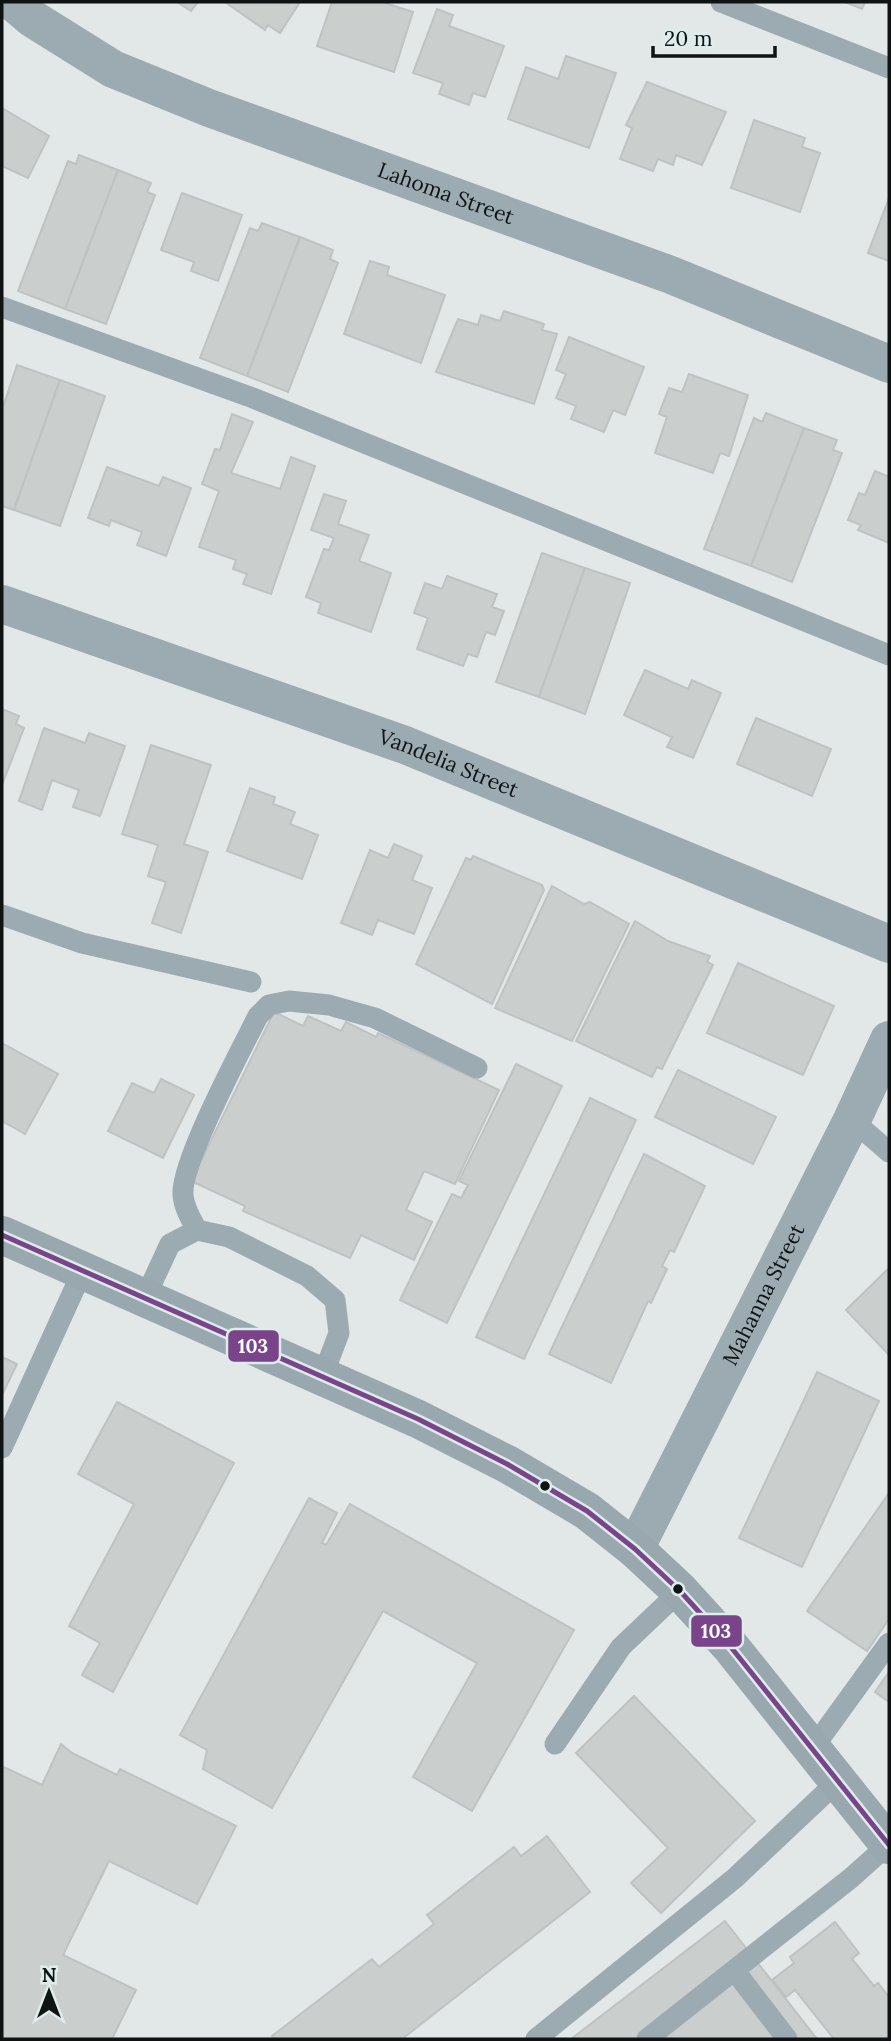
<svg xmlns="http://www.w3.org/2000/svg" width="891" height="2041" font-family="Lora,serif">
<style>
.building{fill:#cacfce;stroke:#bec3c2;stroke-width:2}
.lines{fill:none;stroke-linecap:round;stroke-linejoin:round}
.service{stroke:#9cabb1;stroke-width:21}
.minor{stroke:#9cabb1;stroke-width:38}
.secondary{stroke:#98a8ae;stroke-width:38}
.bus-1-casing{stroke:#deecec;stroke-width:10}
.bus-1{stroke:#794489;stroke-width:5}
.bus-dot{fill:#0f1314;stroke:#deecec;stroke-width:2.5}
.labels{text-anchor:middle;stroke-width:5;stroke-linejoin:round;paint-order:stroke}
.street-label{font-size:21px;fill:#0f1314;stroke:#deecec}
.line-badge{stroke:#deecec;stroke-width:2.5}
.badge-label{font-size:19px;text-anchor:middle;font-weight:bold;fill:#fff}
</style>
<rect width="100%" height="100%" fill="#e2e8e8"/>
<g class="building">
<polygon points="177,2 198,2 191,11"/>
<polygon points="225,2 300,2 280,33 268,25 265,30"/>
<polygon points="332,2 382,2 413,12 394,72 317,46"/>
<polygon points="845,2 865,2 862,9"/>
<polygon points="437,9 453,15 449,26 504,46 485,97 473,93 469,105 439,94 443,83 413,73"/>
<polygon points="566,56 616,73 589,148 508,119 526,67 558,79"/>
<polygon points="647,82 726,112 702,165 676,155 673,165 658,159 653,171 620,159 632,128 626,125"/>
<polygon points="2,108 49,136 28,178 2,166"/>
<polygon points="754,120 805,138 802,147 820,153 800,212 731,188"/>
<polygon points="79,155 118,170 65,309 18,291 68,161 76,164"/>
<polygon points="118,170 151,183 147,192 155,195 106,324 65,309"/>
<polygon points="182,193 242,215 218,281 191,271 194,262 161,250"/>
<polygon points="889,198 889,261 868,253"/>
<polygon points="262,223 300,237 247,376 200,358 250,228 258,231"/>
<polygon points="300,237 333,250 330,259 338,263 288,392 247,376"/>
<polygon points="370,261 389,267 387,275 445,295 421,363 344,334"/>
<polygon points="504,311 544,324 542,330 557,334 534,404 436,372 458,319 478,325 481,315 500,321"/>
<polygon points="569,337 644,367 625,415 613,410 604,432 571,419 576,406 556,398 566,374 556,370"/>
<polygon points="17,365 60,380 14,510 2,506 2,410"/>
<polygon points="689,374 748,395 729,456 720,453 713,473 655,453 667,417 659,414 669,388 682,392"/>
<polygon points="60,380 105,396 60,526 14,510"/>
<polygon points="766,413 804,428 751,566 704,549 754,418 762,422"/>
<polygon points="232,414 253,422 231,473 280,489 291,457 315,466 271,594 243,584 247,574 233,569 236,560 199,547 219,491 202,484 215,449 220,450"/>
<polygon points="804,428 837,440 833,450 842,453 792,582 751,566"/>
<polygon points="107,467 159,486 163,477 191,488 166,556 137,545 142,532 111,520 109,526 88,518"/>
<polygon points="875,471 889,477 889,543 858,530 861,525 848,520 859,493 865,495"/>
<polygon points="324,494 346,501 338,524 369,535 359,561 391,573 371,632 318,613 321,603 306,597 324,549 329,550 334,538 311,530"/>
<polygon points="542,553 585,568 539,697 496,682"/>
<polygon points="585,568 630,583 585,714 539,697"/>
<polygon points="447,576 497,594 492,607 504,611 495,635 486,632 477,657 468,654 463,666 417,649 428,618 414,613 425,583 442,589"/>
<polygon points="645,670 688,689 692,680 721,693 693,758 667,747 672,737 624,715"/>
<polygon points="2,709 19,716 16,724 24,728 2,785"/>
<polygon points="756,718 831,749 812,796 737,764"/>
<polygon points="44,728 85,743 89,733 125,746 100,816 73,807 79,790 52,780 42,810 19,801"/>
<polygon points="151,745 211,765 184,844 208,852 181,933 152,923 166,882 148,876 158,845 122,834"/>
<polygon points="250,788 275,797 273,804 295,812 290,824 318,835 302,879 227,851"/>
<polygon points="394,844 422,856 412,880 432,888 414,934 378,920 372,935 341,923 370,850 388,858"/>
<polygon points="473,856 542,885 544,890 492,1004 416,964 466,858 471,860"/>
<polygon points="552,886 584,904 590,902 629,924 572,1041 495,1008"/>
<polygon points="635,921 668,941 710,956 707,962 713,965 662,1069 657,1067 652,1077 576,1041"/>
<polygon points="738,963 834,1006 803,1075 707,1033"/>
<polygon points="274,1012 303,1026 308,1016 341,1031 346,1022 376,1037 378,1033 499,1090 455,1184 424,1171 406,1210 432,1222 414,1260 361,1235 350,1258 243,1211 245,1206 191,1181"/>
<polygon points="2,1043 58,1074 25,1134 2,1121"/>
<polygon points="516,1064 562,1086 447,1323 400,1300 452,1194 461,1198 468,1185 459,1181"/>
<polygon points="678,1070 776,1117 753,1164 655,1117"/>
<polygon points="161,1079 194,1095 163,1158 108,1131 132,1083 154,1093"/>
<polygon points="590,1098 636,1120 524,1359 476,1337"/>
<polygon points="644,1154 705,1186 674,1252 670,1250 662,1266 667,1269 651,1303 648,1301 611,1383 549,1354"/>
<polygon points="889,1268 889,1355 846,1310"/>
<polygon points="2,1357 17,1364 2,1395"/>
<polygon points="817,1372 879,1401 802,1567 739,1538"/>
<polygon points="117,1402 234,1463 113,1692 82,1675 100,1643 69,1626 134,1504 78,1474"/>
<polygon points="889,1493 889,1619 867,1651 807,1611"/>
<polygon points="309,1498 337,1513 322,1543 326,1545 350,1504 574,1630 472,1811 413,1777 477,1663 383,1611 272,1808 203,1769 207,1750 180,1735"/>
<polygon points="889,1672 889,1702 875,1692"/>
<polygon points="634,1696 755,1821 661,1913 631,1883 668,1848 576,1753"/>
<polygon points="61,1744 72,1753 117,1775 120,1769 236,1826 197,1904 109,1861 63,1955 136,1990 112,2039 2,2039 2,1772 4,1767 42,1785"/>
<polygon points="547,1836 590,1892 402,2039 275,2039 272,2036 372,1959 379,1967 434,1924 427,1915 514,1847 521,1856"/>
<polygon points="725,1921 817,2039 571,2039"/>
<polygon points="835,1922 859,1953 852,1959 874,1986 878,1983 889,1997 889,2039 834,2039 795,1990 786,1997 772,1980 794,1963 790,1957"/>
</g>
<g class="lines">
<g class="service">
<polyline points="721,2 889,68"/>
<polyline points="2,307 253,398 889,655"/>
<polyline points="2,915 82,943 251,982"/>
<polyline points="852,1120 889,1152"/>
<path d="M197 1230C191 1219 184 1208 183 1195 180 1164 241 1050 258 1016L269 1005 289 1001 329 1005 375 1018 477 1068"/>
<polyline points="145,1298 170,1244 197,1230 229,1237 307,1276 335,1300 339,1333 323,1375"/>
<polyline points="2,1448 83,1270"/>
<polyline points="555,1744 621,1647 680,1591"/>
<polyline points="813,1748 889,1643"/>
<polyline points="735,1971 787,2039"/>
<polyline points="536,2039 735,1878 839,1780"/>
<polyline points="647,2039 851,1878 889,1844"/>
</g>
<g class="minor">
<path id="s1" d="M13 2 33 19 113 69 209 108 671 275 889 364"/>
<path id="s2" d="M2 604 405 745 889 944"/>
<path id="s3" d="M635 1549 852 1120 889 1040"/>
</g>
<polyline class="secondary" points="2,1235 418,1419 507,1464 587,1511 635,1549 680,1591 730,1646 889,1845"/>
<g class="bus-1-casing">
<polyline id="bus-1" points="2,1235 418,1419 507,1464 587,1511 635,1549 680,1591 730,1646 889,1845"/>
</g>
<use href="#bus-1" class="bus-1"/>
</g>
<g class="bus-dot">
<circle cx="545" cy="1486" r="6"/>
<circle cx="678" cy="1589" r="6"/>
</g>
<g class="labels">
<g class="street-label">
<text dy="7" stroke="none"><textPath href="#s1" startOffset="476">Lahoma Street</textPath></text>
<text dy="7" stroke="none"><textPath href="#s2" startOffset="474">Vandelia Street</textPath></text>
<text dy="7" stroke="none"><textPath href="#s3" startOffset="285">Mahanna Street</textPath></text>
</g>
</g>
<g class="line-badge">
<rect x="227" y="1329" width="53" height="34" rx="7" fill="#794489"/>
<rect x="690" y="1614" width="53" height="34" rx="7" fill="#794489"/>
</g>
<g class="badge-label">
<text x="253" y="1353">103</text>
<text x="716" y="1638">103</text>
</g>
<rect width="891" height="2041" fill="none" stroke="#0f1314" stroke-width="7"/>
<g transform="translate(49 1992)" stroke="#deecec" stroke-width="5" paint-order="stroke">
<path d="M0-5L12 26L0 18L-12 26Z" fill="#0f1314"/>
<text y="-10" font-size="19" font-weight="bold" text-anchor="middle" fill="#0f1314">N</text>
</g>
<path d="M653 46v10h122v-10" fill="none" stroke="#0f1314" stroke-width="3.5"/>
<text x="664" y="46" font-size="21" fill="#0f1314" stroke="#deecec" stroke-width="5" paint-order="stroke">20 m</text>
</svg>
